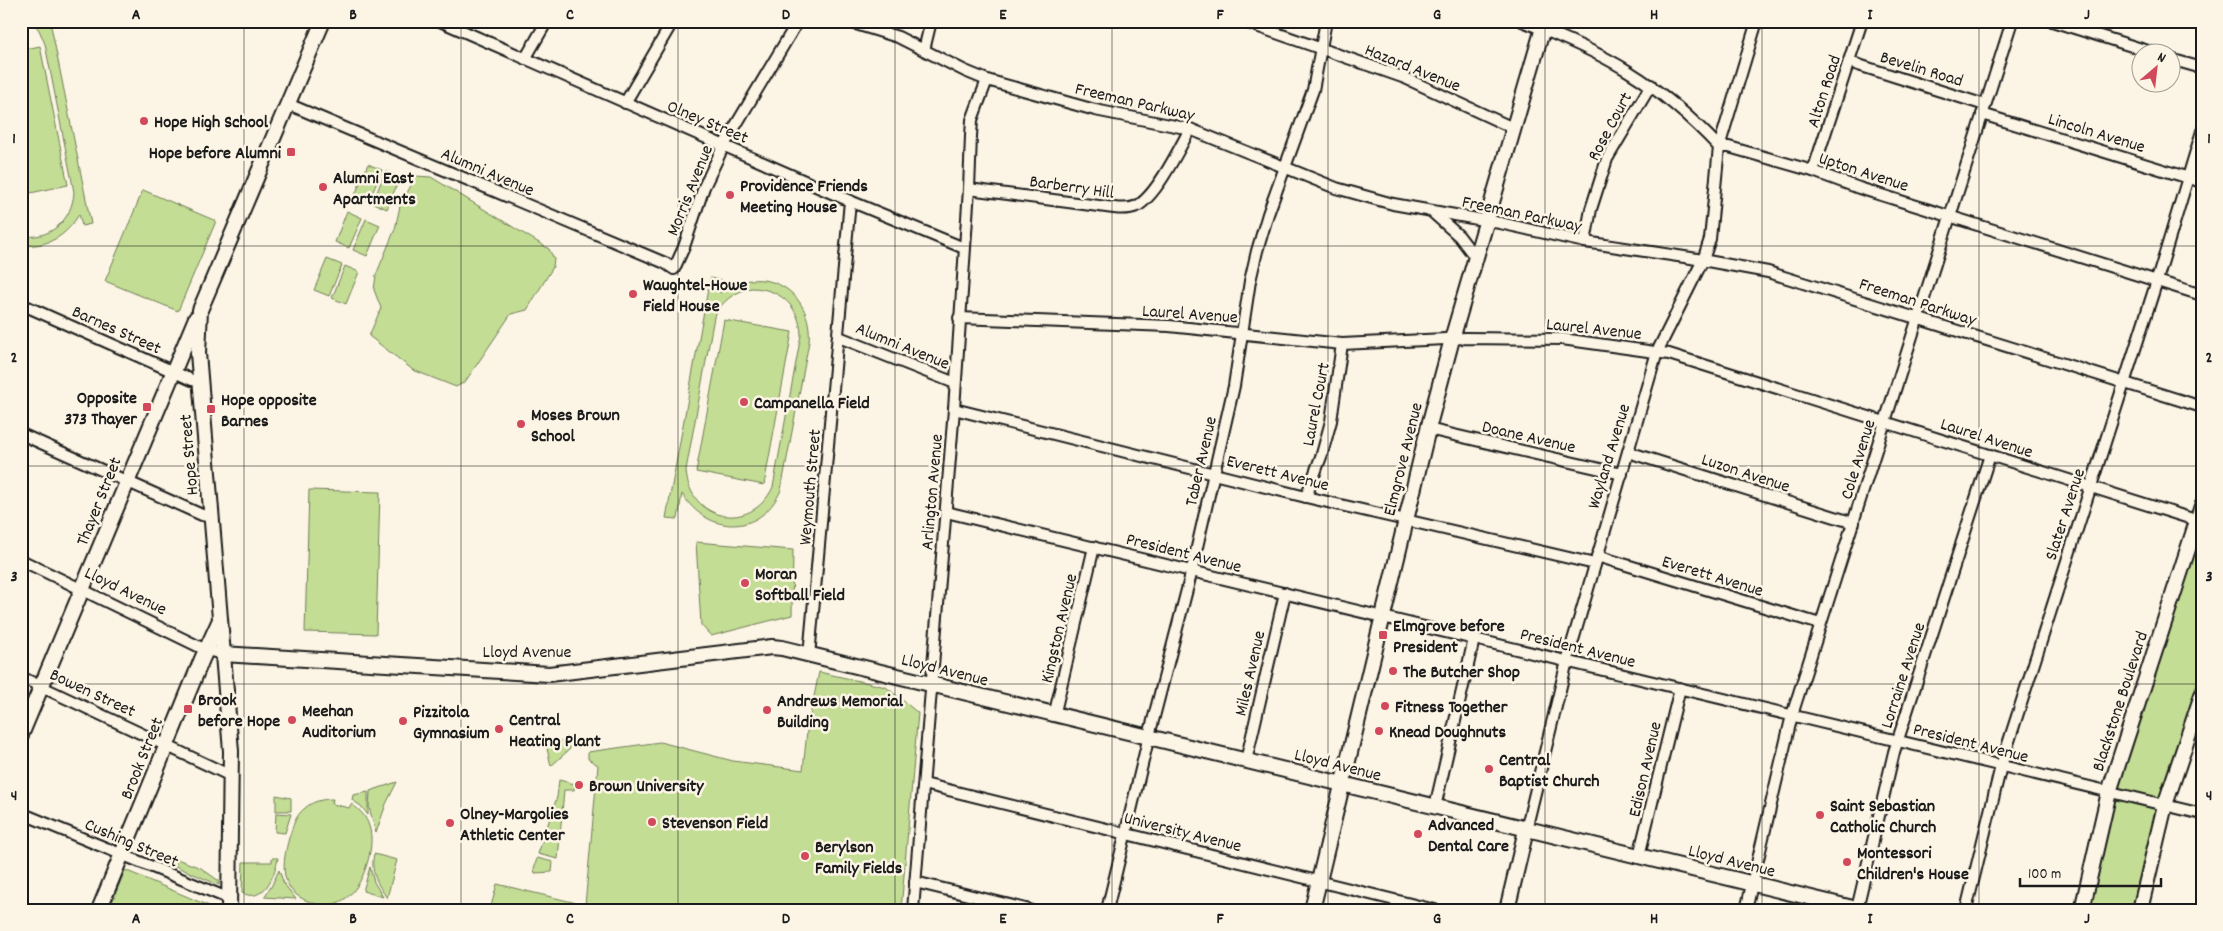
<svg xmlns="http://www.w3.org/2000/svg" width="2223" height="931" font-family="Dekko,sans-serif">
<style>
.green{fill:#c3dd94;stroke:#707c58;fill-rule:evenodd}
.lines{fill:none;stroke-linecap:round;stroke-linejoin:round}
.street-casing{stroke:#1c1c1c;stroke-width:14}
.secondary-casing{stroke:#1c1c1c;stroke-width:18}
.street{stroke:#fcf5e5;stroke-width:10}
.secondary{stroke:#fcf5e5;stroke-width:14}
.grid{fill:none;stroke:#1c1c1c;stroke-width:1;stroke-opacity:0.55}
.poi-dot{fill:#d1495b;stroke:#fcf5e5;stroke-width:2}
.labels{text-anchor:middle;stroke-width:5;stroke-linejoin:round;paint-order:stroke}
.street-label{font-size:18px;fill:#1c1c1c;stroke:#fcf5e5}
.poi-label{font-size:18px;font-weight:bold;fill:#1c1c1c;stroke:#fcf5e5;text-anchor:start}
.neatline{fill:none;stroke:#1c1c1c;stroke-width:2}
.grid-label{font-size:16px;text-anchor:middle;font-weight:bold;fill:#1c1c1c}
</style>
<rect width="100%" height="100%" fill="#fcf5e5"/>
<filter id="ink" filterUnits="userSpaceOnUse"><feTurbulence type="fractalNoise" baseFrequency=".02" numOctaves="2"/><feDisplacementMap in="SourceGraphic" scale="10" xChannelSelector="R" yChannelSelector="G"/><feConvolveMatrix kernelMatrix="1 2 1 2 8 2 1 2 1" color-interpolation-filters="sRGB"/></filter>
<g filter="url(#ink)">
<g class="green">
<path d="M32 21H50L91 224 82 226 79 214C67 236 47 248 21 245V236C50 240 72 221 74 192L45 44 39 30Z"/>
<polygon points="40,46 68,185 21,195 21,50"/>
<polygon points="368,164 382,170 369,201 355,195"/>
<polygon points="385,171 400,177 387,209 373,203"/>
<polygon points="416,176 431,177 549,249 554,259 553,267 527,310 511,314 465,382 456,387 413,370 369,336 381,308 374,290 376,275 395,229 400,206"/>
<polygon points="143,190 216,221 178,311 105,281"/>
<polygon points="347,211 362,218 349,248 335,242"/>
<polygon points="366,219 380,225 367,256 353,250"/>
<polygon points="327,259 342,265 329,296 314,290"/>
<polygon points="345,266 359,272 346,304 332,298"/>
<path d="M710 278 722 280 720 293C761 261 814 290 809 342L781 490C760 537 708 535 682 494L678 519 666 518ZM751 288C779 288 800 306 801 335L773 487C751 534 689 521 686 470L714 317C722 301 734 292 751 288Z"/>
<polygon points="724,320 792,332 764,485 696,472"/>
<polygon points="309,490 380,492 376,634 305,632"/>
<polygon points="2202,525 2202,667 2162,792 2134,910 2088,910 2114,803 2136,728"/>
<polygon points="696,542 793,550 792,615 711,636 701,625"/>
<polygon points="819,672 886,687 918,713 901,910 490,910 497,884 585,905 598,765 588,759 588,752 660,742 733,761 803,770 807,731"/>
<polygon points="548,741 568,741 570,749 551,766 546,744"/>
<polygon points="559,780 575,784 574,790 564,790 558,859 538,854 557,797"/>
<polygon points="397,782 386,804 376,833 369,807 370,791"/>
<polygon points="368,792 368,815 361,806 352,800 353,795"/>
<polygon points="276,795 291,798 291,811 276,811"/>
<path d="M333 799 332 804 349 808 351 804C374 818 374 841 367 864 359 891 341 913 310 902 278 891 282 863 289 838 293 826 295 816 305 808 313 801 323 799 333 799Z"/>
<polygon points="276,813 291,814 285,833 275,832"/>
<path d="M374 854 397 860 387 898C377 884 370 871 374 854Z"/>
<path d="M272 858H278C275 875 264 904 242 893L243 862H272Z"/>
<polygon points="537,858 553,862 552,872 535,873 534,869"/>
<polygon points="177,859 201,868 219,881 219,885 175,866"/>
<polygon points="370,867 374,882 383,897 363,891"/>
<polygon points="125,870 209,906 213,910 109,910"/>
<polygon points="279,870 284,884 296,899 264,897 271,887"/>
<polygon points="249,904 250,904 279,905 278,910 241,910"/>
</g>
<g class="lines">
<g class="street-casing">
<g id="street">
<polyline points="440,21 850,201 964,248"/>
<polyline points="846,21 898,37 965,71 987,80 1095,110 1190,129 1336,188 1393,204 1500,223 1585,242 1691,258 1768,272 2202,407"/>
<polyline points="1242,21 1405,78 1513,128"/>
<path d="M1522 21C1605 53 1657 81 1719 147H1729L1813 171 1859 188 2202 295"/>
<polyline points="2052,21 2151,52"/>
<polyline points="924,50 931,21"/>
<polyline points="525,59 547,21"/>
<polyline points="2170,59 2202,68"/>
<polyline points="1849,62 1985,105"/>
<polyline points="625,103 673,21"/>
<polyline points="288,104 665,263 674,269 684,247 704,187 724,145 798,21"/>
<polyline points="1982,114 2202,182"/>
<polyline points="1813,171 1862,21"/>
<path d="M969 189 1114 208C1122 209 1130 209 1137 206 1157 195 1179 149 1190 129"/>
<polyline points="1431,211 1459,236 1475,257"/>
<polyline points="1585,242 1591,209 1607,159 1651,85"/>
<polyline points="21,304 192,380 201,381"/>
<polyline points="959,318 1169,326 1342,344 1466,338 1562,339 1669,354 2202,522"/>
<polyline points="839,337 955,383"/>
<polyline points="954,409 1306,497 1595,564"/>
<polyline points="1428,429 1622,474"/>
<polyline points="21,434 202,515 212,517"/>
<polyline points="1628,452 1854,523"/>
<polyline points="1306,497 1322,454 1331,421 1342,344"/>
<polyline points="946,512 2202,814"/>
<polyline points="1597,556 1820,624"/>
<polyline points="21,560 206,650 223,654"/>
<polyline points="809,656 850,201"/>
<polyline points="21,677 231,776"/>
<polyline points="1054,716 1094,547"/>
<polyline points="1246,761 1285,593"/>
<polyline points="924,784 1435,910"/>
<polyline points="1435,807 1474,639"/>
<polyline points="21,813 230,899"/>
<polyline points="1526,830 1567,661 1657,352 1703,260 1710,239 1719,147 1757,21"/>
<polyline points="1639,856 1680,688"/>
<polyline points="915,882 1030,910"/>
<polyline points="1857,909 1894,752 1990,455"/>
<polyline points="913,910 954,409 969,189 971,136 972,120 987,80"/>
<polyline points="1107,910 1149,736 1189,582 1234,386 1250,281 1257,251 1268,214 1313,90 1326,21"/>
<polyline points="1746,910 1792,715 2012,21"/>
<polyline points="1966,910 2001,766 2154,290 2202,131"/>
</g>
</g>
<g class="secondary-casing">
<g id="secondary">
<polyline points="223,654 549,674 772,647 782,648 1861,910"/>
<polyline points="21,735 196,318"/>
<polyline points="99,910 202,659 219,622"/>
<polyline points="229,910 231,751 198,353 200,310 323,21"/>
<polyline points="1312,910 1428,429 1452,339 1545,21"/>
<polyline points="1507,910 1526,830"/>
<polyline points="2082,910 2109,792 2202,506"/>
<polyline points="2140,910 2165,805 2202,695"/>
</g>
</g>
<use href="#street" class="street"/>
<use href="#secondary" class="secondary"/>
</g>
</g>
<path class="grid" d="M244 21V910M461 21V910M678 21V910M895 21V910M1112 21V910M1328 21V910M1545 21V910M1762 21V910M1979 21V910M21 246H2202M21 466H2202M21 684H2202"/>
<g class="poi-dot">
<circle cx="144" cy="121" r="5"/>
<rect x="286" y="147" width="10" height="10" rx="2.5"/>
<circle cx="323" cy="187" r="5"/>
<circle cx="730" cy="195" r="5"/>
<circle cx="633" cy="294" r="5"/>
<circle cx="744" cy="402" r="5"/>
<rect x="142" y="402" width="10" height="10" rx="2.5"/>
<rect x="206" y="404" width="10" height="10" rx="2.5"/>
<circle cx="521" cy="424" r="5"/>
<circle cx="745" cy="583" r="5"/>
<rect x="1378" y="630" width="10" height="10" rx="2.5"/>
<circle cx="1393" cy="671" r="5"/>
<circle cx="1385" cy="706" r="5"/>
<rect x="183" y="704" width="10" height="10" rx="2.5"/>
<circle cx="767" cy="710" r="5"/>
<circle cx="292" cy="720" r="5"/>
<circle cx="403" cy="721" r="5"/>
<circle cx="499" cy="729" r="5"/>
<circle cx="1379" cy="731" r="5"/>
<circle cx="1489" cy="769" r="5"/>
<circle cx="579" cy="785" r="5"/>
<circle cx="1820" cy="815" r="5"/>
<circle cx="652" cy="822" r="5"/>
<circle cx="450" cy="823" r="5"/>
<circle cx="1418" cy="834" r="5"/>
<circle cx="805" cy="856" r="5"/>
<circle cx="1847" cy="862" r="5"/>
</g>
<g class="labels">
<g class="street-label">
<text transform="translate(1413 67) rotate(22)" y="6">Hazard Avenue</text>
<text transform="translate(1922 68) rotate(17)" y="6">Bevelin Road</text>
<text transform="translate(1823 91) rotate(-72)" y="6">Alton Road</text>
<text transform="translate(1135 101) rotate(13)" y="6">Freeman Parkway</text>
<text transform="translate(708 121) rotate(23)" y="6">Olney Street</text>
<text transform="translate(1609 126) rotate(-62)" y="6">Rose Court</text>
<text transform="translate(2097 132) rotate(17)" y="6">Lincoln Avenue</text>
<text transform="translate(488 171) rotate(23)" y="6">Alumni Avenue</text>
<text transform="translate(1864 171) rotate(18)" y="6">Upton Avenue</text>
<text transform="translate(1072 186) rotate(8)" y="6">Barberry Hill</text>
<text transform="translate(689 190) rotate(-68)" y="6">Morris Avenue</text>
<text transform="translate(1522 213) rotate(12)" y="6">Freeman Parkway</text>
<text transform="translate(1918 301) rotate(18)" y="6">Freeman Parkway</text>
<text transform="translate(1190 313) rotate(4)" y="6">Laurel Avenue</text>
<text transform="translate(1594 328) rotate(6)" y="6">Laurel Avenue</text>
<text transform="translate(117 329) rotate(24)" y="6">Barnes Street</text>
<text transform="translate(903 345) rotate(22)" y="6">Alumni Avenue</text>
<text transform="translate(1315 404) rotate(-79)" y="6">Laurel Court</text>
<text transform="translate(1529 436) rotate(13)" y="6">Doane Avenue</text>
<text transform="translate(1987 437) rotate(18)" y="6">Laurel Avenue</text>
<text transform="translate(188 455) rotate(-95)" y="6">Hope Street</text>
<text transform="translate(1608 456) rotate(-73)" y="6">Wayland Avenue</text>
<text transform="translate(1402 459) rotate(-76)" y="6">Elmgrove Avenue</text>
<text transform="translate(1857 459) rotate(-73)" y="6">Cole Avenue</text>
<text transform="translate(1200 461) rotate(-77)" y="6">Taber Avenue</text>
<text transform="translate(1278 472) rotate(14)" y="6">Everett Avenue</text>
<text transform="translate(1746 472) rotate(18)" y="6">Luzon Avenue</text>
<text transform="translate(809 487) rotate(-85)" y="6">Weymouth Street</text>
<text transform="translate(931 492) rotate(-85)" y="6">Arlington Avenue</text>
<text transform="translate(98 501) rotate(-68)" y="6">Thayer Street</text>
<text transform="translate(2064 514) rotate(-72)" y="6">Slater Avenue</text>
<text transform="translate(1184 552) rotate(14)" y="6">President Avenue</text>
<text transform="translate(1713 575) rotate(17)" y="6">Everett Avenue</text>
<text transform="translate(126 590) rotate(26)" y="6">Lloyd Avenue</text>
<text transform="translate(1058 628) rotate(-77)" y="6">Kingston Avenue</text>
<text transform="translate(1578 647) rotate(14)" y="6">President Avenue</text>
<text x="527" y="657">Lloyd Avenue</text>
<text transform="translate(945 669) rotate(14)" y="6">Lloyd Avenue</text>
<text transform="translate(1249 673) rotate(-77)" y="6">Miles Avenue</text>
<text transform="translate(1902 675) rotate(-72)" y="6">Lorraine Avenue</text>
<text transform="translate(93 692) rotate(25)" y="6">Bowen Street</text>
<text transform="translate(2119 701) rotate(-72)" y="6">Blackstone Boulevard</text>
<text transform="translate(1971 742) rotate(14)" y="6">President Avenue</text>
<text transform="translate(141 758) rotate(-68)" y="6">Brook Street</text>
<text transform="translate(1338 764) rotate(14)" y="6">Lloyd Avenue</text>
<text transform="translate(1644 769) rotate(-77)" y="6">Edison Avenue</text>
<text transform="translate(1183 831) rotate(14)" y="6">University Avenue</text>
<text transform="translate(132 842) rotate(23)" y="6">Cushing Street</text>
<text transform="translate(1732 860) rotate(14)" y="6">Lloyd Avenue</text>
</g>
<g class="poi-label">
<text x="154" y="127">Hope High School</text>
<text x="281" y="158" text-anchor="end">Hope before Alumni</text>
<text x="333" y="183">Alumni East<tspan x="333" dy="21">Apartments</tspan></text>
<text x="740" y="191">Providence Friends<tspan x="740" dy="21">Meeting House</tspan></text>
<text x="643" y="290">Waughtel-Howe<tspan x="643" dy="21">Field House</tspan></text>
<text x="137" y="403" text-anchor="end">Opposite<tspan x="137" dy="21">373 Thayer</tspan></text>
<text x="221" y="405">Hope opposite<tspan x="221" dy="21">Barnes</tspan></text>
<text x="754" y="408">Campanella Field</text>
<text x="531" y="420">Moses Brown<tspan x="531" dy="21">School</tspan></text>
<text x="755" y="579">Moran<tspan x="755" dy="21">Softball Field</tspan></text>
<text x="1393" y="631">Elmgrove before<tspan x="1393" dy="21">President</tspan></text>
<text x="1403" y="677">The Butcher Shop</text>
<text x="198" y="705">Brook<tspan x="198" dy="21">before Hope</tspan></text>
<text x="777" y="706">Andrews Memorial<tspan x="777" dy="21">Building</tspan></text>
<text x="1395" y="712">Fitness Together</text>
<text x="302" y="716">Meehan<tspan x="302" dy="21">Auditorium</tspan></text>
<text x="413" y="717">Pizzitola<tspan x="413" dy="21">Gymnasium</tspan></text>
<text x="509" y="725">Central<tspan x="509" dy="21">Heating Plant</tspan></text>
<text x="1389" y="737">Knead Doughnuts</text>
<text x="1499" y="765">Central<tspan x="1499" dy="21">Baptist Church</tspan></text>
<text x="589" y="791">Brown University</text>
<text x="1830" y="811">Saint Sebastian<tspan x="1830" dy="21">Catholic Church</tspan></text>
<text x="460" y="819">Olney-Margolies<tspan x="460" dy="21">Athletic Center</tspan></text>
<text x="662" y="828">Stevenson Field</text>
<text x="1428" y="830">Advanced<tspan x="1428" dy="21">Dental Care</tspan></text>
<text x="815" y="852">Berylson<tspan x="815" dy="21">Family Fields</tspan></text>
<text x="1857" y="858">Montessori<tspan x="1857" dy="21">Children's House</tspan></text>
</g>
</g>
<rect width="2223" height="931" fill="none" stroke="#fcf5e5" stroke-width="55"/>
<g transform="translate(2156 68) rotate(28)"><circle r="24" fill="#fcf5e5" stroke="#a29e95"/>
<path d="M0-4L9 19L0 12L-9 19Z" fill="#d1495b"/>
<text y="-8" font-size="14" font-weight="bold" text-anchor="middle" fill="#1c1c1c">N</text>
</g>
<path d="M2020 878v8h141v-8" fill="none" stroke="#1c1c1c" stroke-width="2.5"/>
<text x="2028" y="878" font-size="15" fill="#1c1c1c" stroke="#fcf5e5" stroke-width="4" paint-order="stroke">100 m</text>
<rect x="28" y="28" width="2168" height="876" class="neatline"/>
<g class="grid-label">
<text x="136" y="19">A</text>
<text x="353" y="19">B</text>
<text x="570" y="19">C</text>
<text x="786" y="19">D</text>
<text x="1003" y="19">E</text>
<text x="1220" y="19">F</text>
<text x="1437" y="19">G</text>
<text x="1654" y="19">H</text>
<text x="1870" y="19">I</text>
<text x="2087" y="19">J</text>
<text x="14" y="143">1</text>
<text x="2209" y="143">1</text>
<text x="14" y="362">2</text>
<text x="2209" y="362">2</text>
<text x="14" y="581">3</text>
<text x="2209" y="581">3</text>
<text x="14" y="800">4</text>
<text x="2209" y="800">4</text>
<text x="136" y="923">A</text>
<text x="353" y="923">B</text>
<text x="570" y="923">C</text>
<text x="786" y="923">D</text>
<text x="1003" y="923">E</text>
<text x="1220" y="923">F</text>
<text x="1437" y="923">G</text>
<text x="1654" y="923">H</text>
<text x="1870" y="923">I</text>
<text x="2087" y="923">J</text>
</g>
</svg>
